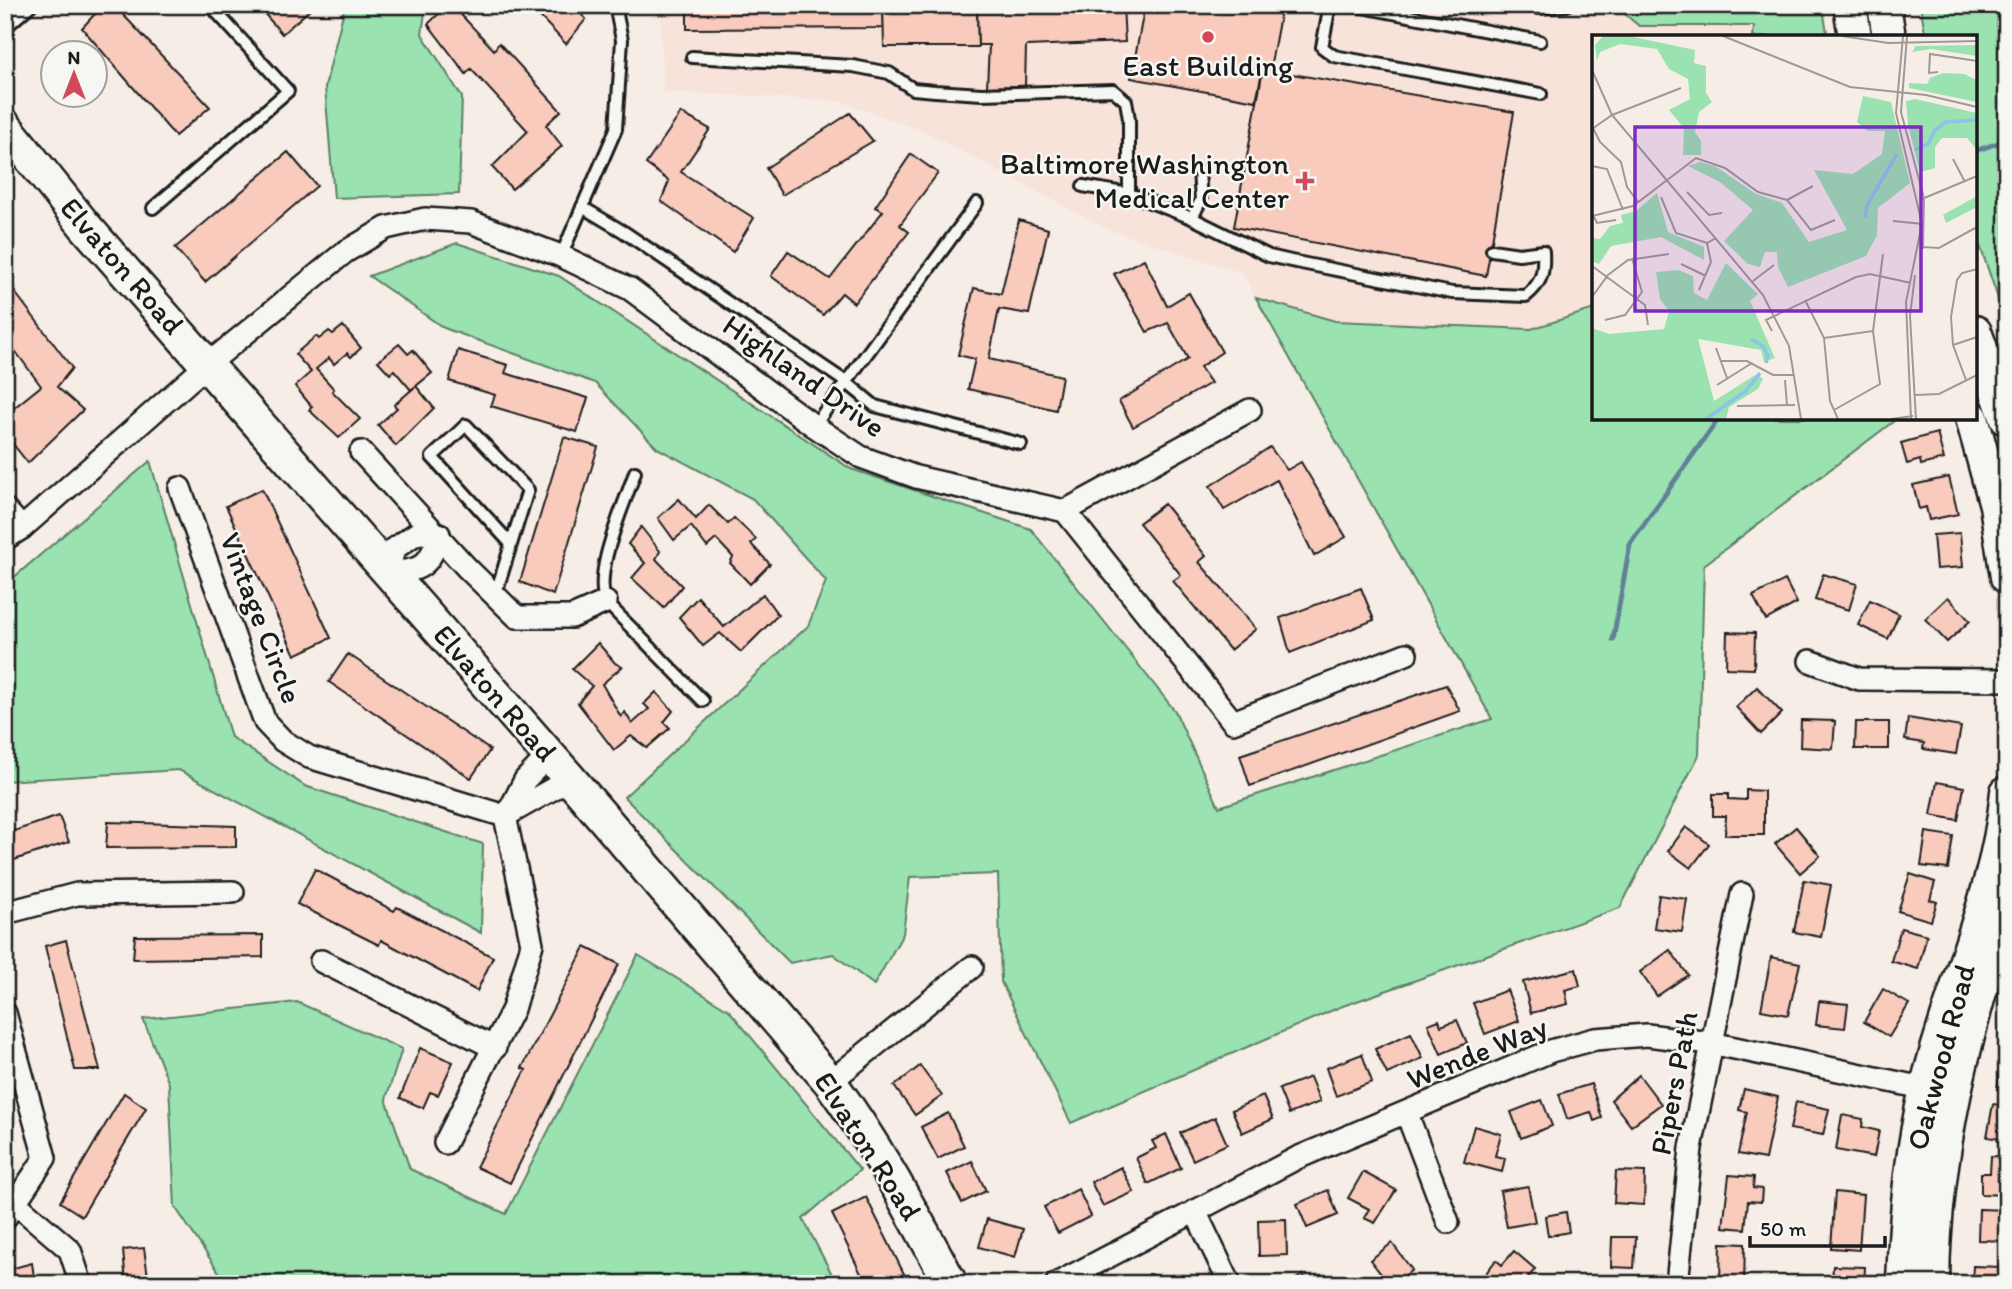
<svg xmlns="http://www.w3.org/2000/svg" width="2012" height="1289" font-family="Itim,sans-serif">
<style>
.built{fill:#f8e3da}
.green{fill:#9ae2b0;stroke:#5b7f66;stroke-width:2}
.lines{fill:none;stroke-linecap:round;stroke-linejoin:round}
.stream{stroke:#608098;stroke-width:5}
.building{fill:#f9cbbd;stroke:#1c1c1c;stroke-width:2}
.lane-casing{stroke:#1c1c1c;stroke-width:16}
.street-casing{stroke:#1c1c1c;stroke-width:26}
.secondary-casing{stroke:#1c1c1c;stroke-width:37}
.lane{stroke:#f6f6f2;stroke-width:10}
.street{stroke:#f6f6f2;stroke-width:21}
.secondary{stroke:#f6f6f2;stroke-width:32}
.poi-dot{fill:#d1495b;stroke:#f6f6f2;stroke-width:2.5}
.labels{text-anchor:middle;stroke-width:5;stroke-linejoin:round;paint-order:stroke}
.poi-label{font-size:30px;fill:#1c1c1c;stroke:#f6f6f2}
.street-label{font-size:30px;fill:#1c1c1c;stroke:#f6f6f2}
.inset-river{fill:none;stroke:#8dc3eb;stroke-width:3.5}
.inset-road{fill:none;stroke:#9f9996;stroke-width:2}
.view{fill:#7b2cbf;fill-opacity:0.15;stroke:#7b2cbf;stroke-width:3.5}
.inset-edge{fill:none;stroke:#1c1c1c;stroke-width:3.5}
</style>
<rect width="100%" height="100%" fill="#f7ede7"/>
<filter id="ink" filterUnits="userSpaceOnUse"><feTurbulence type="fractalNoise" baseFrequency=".0143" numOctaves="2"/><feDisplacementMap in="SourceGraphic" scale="14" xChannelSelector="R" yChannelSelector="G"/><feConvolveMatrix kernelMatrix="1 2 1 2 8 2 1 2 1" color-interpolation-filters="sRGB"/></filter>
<g filter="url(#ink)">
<polygon class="built" points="660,5 1614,5 1639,26 1754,26 1753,37 1594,37 1594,309 1531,329 1335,321 1256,298 1242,273 1107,229 925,132 839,101 663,92"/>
<g class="green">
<polygon points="345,5 426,5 422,34 462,97 459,194 334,198 325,87"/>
<polygon points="1614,5 1822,5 1828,37 1753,37 1754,26 1639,26"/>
<polygon points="1920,5 2007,5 2007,316 2004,316 1975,231 1975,37 1926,37"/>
<polygon points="457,243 559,276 851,469 1031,529 1175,711 1219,807 1492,719 1256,298 1335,321 1531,329 1594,309 1594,418 1898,418 1704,565 1699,755 1620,908 1340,1007 1071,1123 1001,982 998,874 910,877 903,934 874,985 833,954 790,963 624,797 808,626 826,581 753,499 657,448 595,383 444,328 369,276"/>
<polygon points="150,461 231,737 305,786 483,844 481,933 179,770 5,781 5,585"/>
<polygon points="638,955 729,1010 860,1170 803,1219 837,1284 227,1284 175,1207 169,1084 143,1019 297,1002 402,1049 386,1099 410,1169 506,1214"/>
</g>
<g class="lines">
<g class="stream">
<polyline points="1975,151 2007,140"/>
<polyline points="1613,640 1630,544 1719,418"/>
</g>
</g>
<g class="building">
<polygon points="103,5 114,5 210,107 175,136 82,28"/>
<polygon points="257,5 314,5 314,6 282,34"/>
<polygon points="448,5 452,5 494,50 499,43 561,111 546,125 562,146 512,189 492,167 528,131 471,69 466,74 428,24"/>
<polygon points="529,5 572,5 586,19 566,44"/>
<polygon points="687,5 883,5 884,28 687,29"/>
<polygon points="883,5 977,5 978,47 884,47"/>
<polygon points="977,5 1123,5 1125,42 1026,46 1025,86 987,87 989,45 978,45"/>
<polygon points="1145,5 1282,5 1270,69 1263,67 1256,101 1131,78"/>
<polygon points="1263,69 1514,112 1486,276 1234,227"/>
<polygon points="681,113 710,129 681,172 754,218 733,252 661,201 669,181 646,164"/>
<polygon points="850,113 873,141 782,195 766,168"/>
<polygon points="288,152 317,186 205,282 175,248"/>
<polygon points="911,154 938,173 900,225 909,232 854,303 842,293 823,315 771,276 788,251 830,279 883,211 875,207"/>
<polygon points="1019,220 1048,229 1029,314 999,309 989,359 1062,376 1056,410 968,389 975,359 958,355 974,288 1001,294"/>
<polygon points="1144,259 1167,306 1189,293 1222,352 1200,367 1211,383 1133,427 1119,401 1188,359 1168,323 1147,332 1114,274"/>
<polygon points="5,279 72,368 57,387 83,410 28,463 5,434 5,415 41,386 5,337"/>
<polygon points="343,326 361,348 351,357 347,353 334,364 329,358 316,369 334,389 332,391 360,419 339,438 309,410 312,407 295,386 311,372 295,354 316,336 319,339 329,331 333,334"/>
<polygon points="399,344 408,354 413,350 432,373 411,390 394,370 390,374 378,361"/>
<polygon points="458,350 508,365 505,373 588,398 577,432 491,406 495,395 449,381"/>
<polygon points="416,386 434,408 396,446 378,425 397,408 394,405"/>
<polygon points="1937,433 1944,459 1921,465 1920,460 1907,464 1901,443"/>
<polygon points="564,437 598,447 553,595 520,582"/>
<polygon points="1270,447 1287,470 1301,462 1346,537 1314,556 1277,480 1224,510 1210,486"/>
<polygon points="1949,477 1958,514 1929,520 1926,507 1919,509 1913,485"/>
<polygon points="262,489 331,638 295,655 226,506"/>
<polygon points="679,499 696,519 709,505 728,524 734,518 756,539 751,544 770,564 750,584 730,563 733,557 716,539 707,547 691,526 674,540 658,518"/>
<polygon points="1164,504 1206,556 1199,562 1256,629 1230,650 1173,581 1181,575 1139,523"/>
<polygon points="641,527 660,551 656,559 682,586 664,608 632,578 645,563 628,544"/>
<polygon points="1960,533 1963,567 1936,569 1933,535"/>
<polygon points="1823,574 1857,584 1849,610 1815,600"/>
<polygon points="1785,580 1797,603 1766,620 1753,596"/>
<polygon points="1361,588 1374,620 1290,653 1280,618"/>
<polygon points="763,594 778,615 741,652 720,633 703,646 679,617 698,597 724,627"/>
<polygon points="1948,597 1970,621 1947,642 1925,619"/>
<polygon points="1870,600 1899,614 1888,639 1858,625"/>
<polygon points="1727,632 1755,633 1754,669 1726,668"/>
<polygon points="598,643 615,663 622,667 602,684 621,717 625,712 632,724 649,709 644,704 656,692 673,711 664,722 670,728 647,748 631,736 614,750 578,703 592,686 572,669"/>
<polygon points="348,654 490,750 471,778 329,682"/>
<polygon points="1446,685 1460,711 1250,786 1240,755"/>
<polygon points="1757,687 1782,713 1761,734 1736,707"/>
<polygon points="1908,718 1961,727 1956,754 1923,749 1924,743 1905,740"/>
<polygon points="1801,720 1835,721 1833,749 1800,747"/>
<polygon points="1856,722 1889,722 1889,749 1855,749"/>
<polygon points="1937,782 1964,787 1958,820 1931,815"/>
<polygon points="1746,790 1764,791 1764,835 1725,835 1726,816 1713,816 1713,794 1728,794 1728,799 1746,800"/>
<polygon points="59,816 69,842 5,863 5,834"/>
<polygon points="108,822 236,826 236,847 106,848"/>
<polygon points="1686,827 1709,844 1691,868 1668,851"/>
<polygon points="1796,827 1820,856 1800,873 1775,844"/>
<polygon points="1926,832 1953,836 1948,869 1921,866"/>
<polygon points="315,869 394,911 397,907 493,957 477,991 381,940 379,945 297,904"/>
<polygon points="1910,874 1935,882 1930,900 1937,902 1931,921 1898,911"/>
<polygon points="1804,880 1831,885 1821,937 1794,932"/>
<polygon points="1659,895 1687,899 1682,932 1654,928"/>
<polygon points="1901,928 1927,935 1918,969 1891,961"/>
<polygon points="263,935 263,957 133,959 135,936"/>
<polygon points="66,940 100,1070 75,1070 45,946"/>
<polygon points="585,947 619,964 510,1183 476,1167 526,1070 522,1068"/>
<polygon points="1670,950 1688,975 1657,996 1640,972"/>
<polygon points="1771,957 1800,963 1788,1015 1761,1010"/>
<polygon points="1576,969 1580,986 1565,990 1568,1004 1531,1013 1523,982"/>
<polygon points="1883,989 1909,1004 1889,1037 1864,1022"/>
<polygon points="1507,990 1519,1021 1485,1034 1473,1003"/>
<polygon points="1819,1001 1848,1004 1845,1028 1816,1025"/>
<polygon points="1439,1020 1441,1026 1457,1020 1467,1043 1441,1054 1428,1024"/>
<polygon points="1411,1033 1423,1058 1387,1074 1375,1049"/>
<polygon points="420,1048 453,1062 438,1095 430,1092 423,1108 400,1098"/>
<polygon points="1362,1054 1372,1082 1336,1096 1326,1068"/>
<polygon points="920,1066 942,1096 915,1115 894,1086"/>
<polygon points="2001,1068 2007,1069 2007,1090 1997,1089"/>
<polygon points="1639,1075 1661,1104 1631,1126 1611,1100"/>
<polygon points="1310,1077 1320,1102 1289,1114 1279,1089"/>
<polygon points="1591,1084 1602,1118 1594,1121 1591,1112 1567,1119 1559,1094"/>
<polygon points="1744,1089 1778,1097 1765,1159 1738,1154 1747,1112 1739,1110"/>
<polygon points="124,1093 146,1108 82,1216 60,1202"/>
<polygon points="1263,1096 1273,1119 1242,1133 1232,1110"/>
<polygon points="1542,1100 1552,1126 1521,1138 1511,1112"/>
<polygon points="1796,1102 1829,1109 1823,1135 1790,1129"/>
<polygon points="1993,1104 2007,1106 2007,1140 1987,1137"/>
<polygon points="948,1113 964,1146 938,1159 921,1127"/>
<polygon points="1842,1115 1863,1119 1862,1127 1879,1131 1874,1157 1836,1150"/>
<polygon points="1215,1117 1227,1144 1193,1160 1180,1133"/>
<polygon points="1474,1126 1501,1134 1495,1156 1505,1158 1502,1172 1464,1162"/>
<polygon points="1166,1134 1181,1168 1148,1184 1136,1158 1156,1148 1152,1141"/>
<polygon points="1991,1156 2007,1157 2007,1195 1981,1194 1981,1173 1990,1173"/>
<polygon points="972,1161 986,1191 962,1203 947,1173"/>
<polygon points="1121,1167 1134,1192 1103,1206 1091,1182"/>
<polygon points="1616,1171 1645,1172 1644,1205 1614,1203"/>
<polygon points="1363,1172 1396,1190 1375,1223 1364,1218 1369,1209 1348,1198"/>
<polygon points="1729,1175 1754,1177 1753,1188 1762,1189 1761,1202 1748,1201 1745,1229 1723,1227"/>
<polygon points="1528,1186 1535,1222 1507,1227 1500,1191"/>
<polygon points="1078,1189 1091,1216 1058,1233 1044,1207"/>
<polygon points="1328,1190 1338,1215 1307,1228 1297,1204"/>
<polygon points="1835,1192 1863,1195 1859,1250 1831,1248"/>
<polygon points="866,1197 909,1284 866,1284 832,1214"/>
<polygon points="1979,1209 2007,1210 2007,1241 1978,1240"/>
<polygon points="1566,1212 1569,1232 1548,1236 1545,1216"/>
<polygon points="987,1219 1023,1229 1015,1257 979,1247"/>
<polygon points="1286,1219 1287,1255 1259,1256 1258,1220"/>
<polygon points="1612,1237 1636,1237 1634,1268 1611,1267"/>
<polygon points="1392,1243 1412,1270 1394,1284 1389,1284 1370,1260"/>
<polygon points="1721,1243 1745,1244 1744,1284 1720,1284"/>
<polygon points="144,1248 149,1284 126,1284 123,1250"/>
<polygon points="1514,1251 1535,1269 1523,1284 1492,1284 1483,1277 1496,1260 1502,1265"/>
<polygon points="32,1263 35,1284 11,1284 10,1269"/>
<polygon points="1833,1266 1865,1267 1864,1284 1832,1284"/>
<polygon points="1973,1266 2002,1267 2002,1284 1972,1284"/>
<polygon points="1149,1274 1183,1284 1146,1284"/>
<polygon points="1303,1275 1308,1284 1287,1284"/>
<polygon points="1449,1279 1449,1284 1429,1284 1428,1280"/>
</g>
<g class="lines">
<g class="lane-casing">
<g id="lane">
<polyline points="1330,5 1322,47 1334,56 1541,94"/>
<polyline points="1351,5 1540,41"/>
<polyline points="1539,8 1567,5"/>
<polyline points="5,28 31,5"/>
<polyline points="692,57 853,66 889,73 913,89 935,91 982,94 1113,90 1126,101 1129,119 1129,194"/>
<path d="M1083 186 1129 194 1192 218 1269 256 1291 261 1452 293 1526 296C1543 282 1544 271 1543 251L1519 254 1492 250"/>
<polyline points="582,207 624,232 846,382 875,406 1021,444"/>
<polyline points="153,208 288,91 210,5"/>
<polyline points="1192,218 1201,200 1199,171"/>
<polyline points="561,256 616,129 622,40 615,5"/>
<polyline points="814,426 977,203"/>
<path d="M635 472C625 504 592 573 606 602L703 701"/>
<polyline points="495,596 528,490 466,425 432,457 511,544"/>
</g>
</g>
<g class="street-casing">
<g id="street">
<polyline points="361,452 467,568 517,617 572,617 606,602"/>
<polyline points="180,488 265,722 283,741 309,757 505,816 570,779"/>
<polyline points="5,509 22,528"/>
<polyline points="1065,511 1250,410"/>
<path d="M417 533 439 534C430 566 421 572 388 572L394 549Z"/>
<polyline points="5,539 22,528 208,364 345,252 386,228 425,219 471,222 561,256 630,289 814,426 861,457 916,477 1065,511 1233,722 1406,654"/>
<polyline points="1810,661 1859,679 2007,680"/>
<polyline points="507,815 525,780 549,755"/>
<polyline points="5,913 77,894 233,892"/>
<polyline points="321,961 495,1048"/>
<polyline points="5,1013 45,1158 5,1218"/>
<polyline points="830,1082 972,967"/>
<polyline points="1407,1114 1448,1222"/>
<polyline points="445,1143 513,1009 532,944 505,816"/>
<polyline points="6,1195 70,1250 81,1284"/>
<polyline points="1195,1211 1230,1284"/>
<polyline points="1056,1284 1297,1158 1551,1051 1595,1039 1647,1035 1711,1043 1937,1091"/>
<polyline points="1677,1284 1691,1148 1742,894"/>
</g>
</g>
<g class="secondary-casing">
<g id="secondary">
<polyline points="1850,5 1855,37"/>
<polyline points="1884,5 1889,37"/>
<path d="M5 126 85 226 570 779 830 1082C877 1146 913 1214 951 1284"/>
<polyline points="1975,332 2007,419"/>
<polyline points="1972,418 1996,505 2007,577"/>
<path d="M1903 1284C1905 1219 1911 1152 1926 1089 1951 989 1997 895 2007 792"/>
<path d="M1933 1284C1934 1152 1966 1029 2007 904"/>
</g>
</g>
<use href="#lane" class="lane"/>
<use href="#street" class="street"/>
<use href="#secondary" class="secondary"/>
</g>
</g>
<g class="poi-dot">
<circle cx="1208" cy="37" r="7"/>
<path d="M1301.5 170.5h7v7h7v7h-7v7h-7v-7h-7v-7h7z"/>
</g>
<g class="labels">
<g class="poi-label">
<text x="1208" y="76">East Building</text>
<text x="1289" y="174" text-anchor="end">Baltimore Washington<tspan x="1289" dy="34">Medical Center</tspan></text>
</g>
<g class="street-label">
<text transform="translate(122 266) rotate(49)" y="10">Elvaton Road</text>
<text transform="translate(804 376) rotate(35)" y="10">Highland Drive</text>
<text transform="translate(261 618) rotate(69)" y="10">Vintage Circle</text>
<text transform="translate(495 693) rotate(49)" y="10">Elvaton Road</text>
<text transform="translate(1477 1053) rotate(-22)" y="10">Wende Way</text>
<text transform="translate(1941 1057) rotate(-75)" y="10">Oakwood Road</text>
<text transform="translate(1674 1083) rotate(-79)" y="10">Pipers Path</text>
<text transform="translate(868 1146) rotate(57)" y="10">Elvaton Road</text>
</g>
</g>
<g transform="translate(1592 35)">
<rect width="385" height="385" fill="#f7ede7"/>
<path d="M11 1H37L103 15 102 28 114 31V58L120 67 107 77 103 97 109 106V120H91L92 93 77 75 98 64 96 44 77 34 65 14 28 9 8 17 5 26 3 10ZM385 10V21L339 14 320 17 324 11ZM351 38 372 39 385 45V67L317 53V48L335 49 338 43ZM271 61 299 67 318 148 286 173 285 200 274 221 196 252 186 232 185 217H173L168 232 156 229 132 206 161 175 128 147 96 131 108 127 123 131 164 159 190 168 217 207 255 195 222 135 261 139 290 119 293 96H276L265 87ZM323 64 385 78V115L375 103H350L343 112V133L328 137 316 90 314 66ZM65 158 76 197 112 212V225L69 202 19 211 7 229 0 226V203L8 204 18 191 31 188 29 180 44 176ZM385 161V172L354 188 351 180ZM134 228 166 259 158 266 183 323 172 327 169 315 106 304 122 366 165 339 171 344 166 354 137 372 134 384H0V293L17 299 72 294 77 276 68 264 64 237 86 235 101 241 102 258 115 265Z" fill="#9ae2b0"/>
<path class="inset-river" d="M323 115 336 109 343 95 354 87 385 85M273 183 275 170 305 119M159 304 171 311 176 321 174 328M114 384 154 356 168 338"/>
<path class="inset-road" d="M131 1 258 52 334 60 385 72M250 1 296 8 385 6M311 1 304 78 330 189 314 267 319 384M315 1 309 77 332 163 331 214M0 35 20 80 171 260 197 311 209 384M346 37 337 38 338 19 385 26M1 93 8 107 29 127 35 152 46 167M0 94 20 80 89 53M361 124 373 147M0 131 15 134 31 175M95 157 117 180 130 178M69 162 84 198 115 208 124 203M330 164 385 141M195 165 221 151M1 180 5 188 24 185M0 181 41 171 104 123 133 133 166 157 195 165 219 195 243 185M301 186 331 189M331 212 347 213 385 192M89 229 114 241M0 231 53 270 56 290M323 240 318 281 324 384M161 246 182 230M107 255 119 227 115 208M0 262 16 240 36 225 77 219M213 265 232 303 238 366 246 384M13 285 33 280 50 257 40 223M180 296 174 285 264 242 278 239 319 248M232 303 281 296M361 310 385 302M124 313 135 343M128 326H155L181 340H201M193 345 195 371M374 345 361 310 359 282 365 245 370 238 385 234M125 350 160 328M323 360 347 359 385 340M145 371 203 370M242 375 288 349 281 296 291 219M299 384 321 381"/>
<path class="view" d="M43 92H329V276H43Z"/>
<rect width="385" height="385" class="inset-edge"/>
</g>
<rect width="2012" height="1289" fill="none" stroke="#f6f6f2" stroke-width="28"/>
<rect x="14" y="14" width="1984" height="1261" fill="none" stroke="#1c1c1c" stroke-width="2.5" filter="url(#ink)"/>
<g transform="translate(74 74)"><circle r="33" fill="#f6f6f2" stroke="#9f9f9c" stroke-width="2"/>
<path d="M0-5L12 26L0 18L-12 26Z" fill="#d1495b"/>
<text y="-10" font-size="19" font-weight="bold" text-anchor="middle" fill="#1c1c1c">N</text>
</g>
<path d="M1750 1236v10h135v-10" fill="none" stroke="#1c1c1c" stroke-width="3.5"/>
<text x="1760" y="1236" font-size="21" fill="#1c1c1c" stroke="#f6f6f2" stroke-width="5" paint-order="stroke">50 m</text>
</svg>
